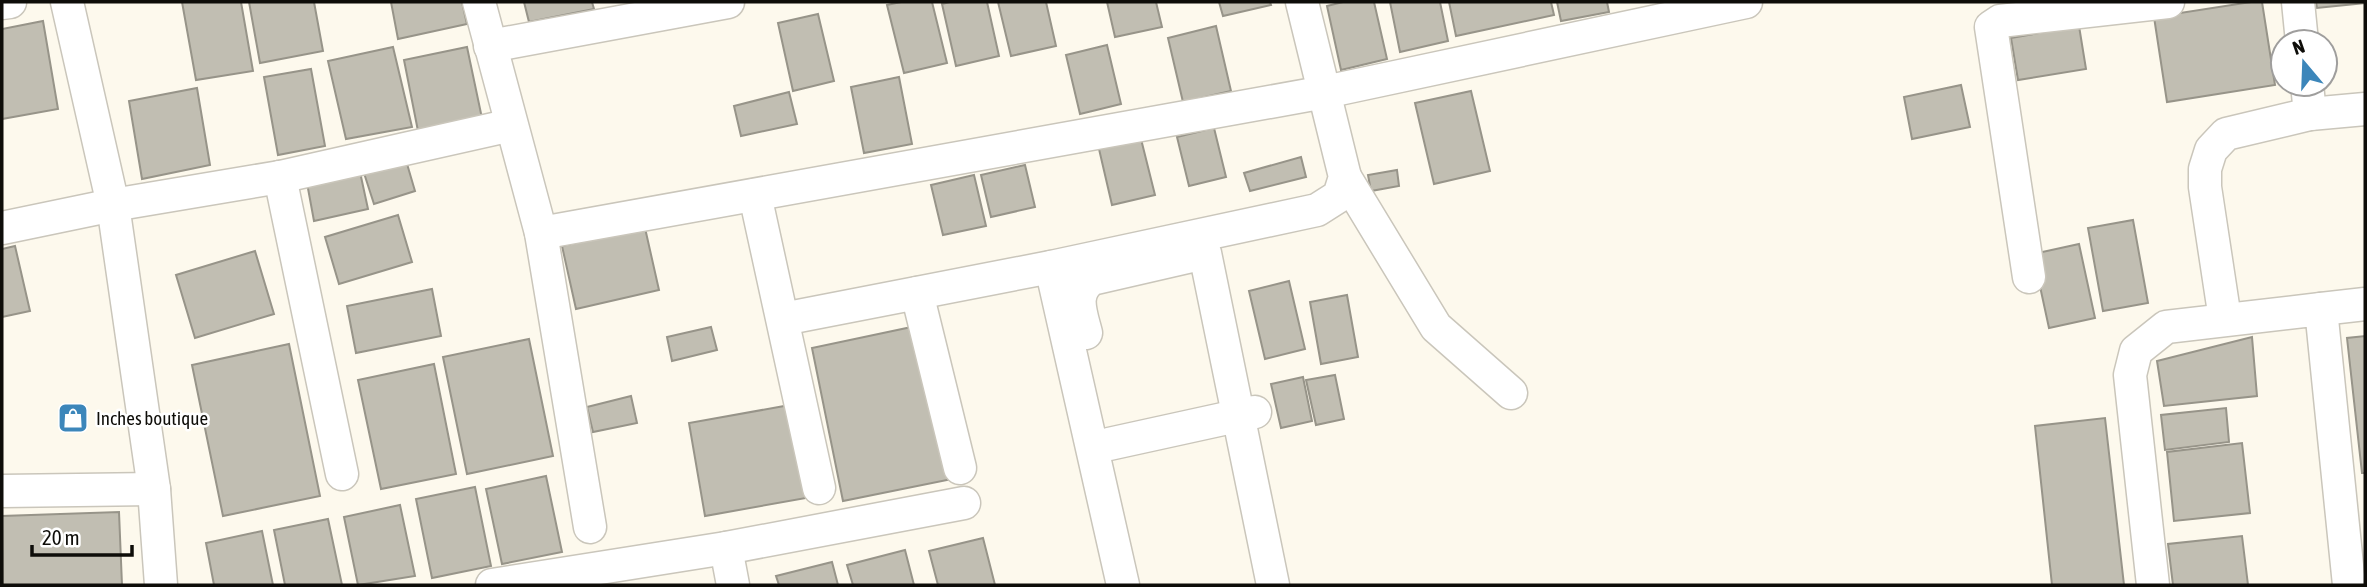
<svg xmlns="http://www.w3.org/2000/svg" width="2367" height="587" font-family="'Asap Condensed',sans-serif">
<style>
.building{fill:#c1beb2;stroke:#979489;stroke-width:2}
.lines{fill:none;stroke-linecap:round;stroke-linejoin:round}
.street-casing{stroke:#cac6bb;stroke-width:35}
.street{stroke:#fff;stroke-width:32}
.labels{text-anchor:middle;stroke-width:5;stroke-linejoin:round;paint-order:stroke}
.poi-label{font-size:19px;fill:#0e0d09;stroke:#fff;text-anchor:start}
</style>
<rect width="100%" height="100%" fill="#fdf9ed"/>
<g class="building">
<polygon points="182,2 241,2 253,71 196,80"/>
<polygon points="249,2 314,2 323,51 260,63"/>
<polygon points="391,2 462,2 467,24 398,39"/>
<polygon points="524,2 592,2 594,9 529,22"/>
<polygon points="901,2 932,2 947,63 904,73 887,5"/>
<polygon points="950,2 987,2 999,56 956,66 942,4"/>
<polygon points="998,2 1046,2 1056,46 1011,56"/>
<polygon points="1107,2 1156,2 1162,27 1115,37"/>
<polygon points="1219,2 1270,2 1271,5 1223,16"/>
<polygon points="1343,2 1374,2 1387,59 1341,70 1327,6"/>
<polygon points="1390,2 1440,2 1448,41 1400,52"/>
<polygon points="1449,2 1551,2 1554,15 1456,36"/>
<polygon points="1557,2 1607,2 1609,12 1561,21"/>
<polygon points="2251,2 2262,2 2275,85 2167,102 2154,17"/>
<polygon points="2316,2 2365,2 2365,3 2317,8"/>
<polygon points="818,14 834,81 793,91 778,23"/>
<polygon points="43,21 58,109 2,119 2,29"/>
<polygon points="1216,26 1231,91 1183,102 1168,38"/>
<polygon points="2079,26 2086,69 2018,80 2011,38"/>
<polygon points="1107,45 1121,104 1080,114 1066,55"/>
<polygon points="393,47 412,127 346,139 328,61"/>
<polygon points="467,47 483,123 419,136 404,60"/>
<polygon points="311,69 325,146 278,155 264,77"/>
<polygon points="899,77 912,144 864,153 851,87"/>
<polygon points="1961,85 1970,127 1912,139 1904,97"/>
<polygon points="197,88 210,165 142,179 129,101"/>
<polygon points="1471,91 1490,171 1434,184 1415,103"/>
<polygon points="789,92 797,124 741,136 734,106"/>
<polygon points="1214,128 1226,177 1189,186 1177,137"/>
<polygon points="1141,139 1155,195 1112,205 1099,149"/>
<polygon points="405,157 415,191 374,204 363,170"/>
<polygon points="1301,157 1306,177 1250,191 1244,173"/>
<polygon points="1025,165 1035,207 991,217 981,175"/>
<polygon points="1397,170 1399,186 1371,191 1368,175"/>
<polygon points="360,172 368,209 314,221 307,183"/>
<polygon points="974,175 986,226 943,235 931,185"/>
<polygon points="398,215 412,262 339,284 325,237"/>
<polygon points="2133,220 2148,303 2103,311 2088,228"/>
<polygon points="645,228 659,290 576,309 562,246"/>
<polygon points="2079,244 2095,318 2049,328 2033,254"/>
<polygon points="15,246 30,311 2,317 2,249"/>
<polygon points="255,251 274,314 195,338 176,275"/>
<polygon points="1289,281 1305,349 1265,359 1249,291"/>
<polygon points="432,289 441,336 356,353 347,306"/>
<polygon points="1347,295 1358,357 1321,364 1310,302"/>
<polygon points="921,325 952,479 843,501 812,348"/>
<polygon points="711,327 717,350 672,361 667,337"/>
<polygon points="2365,336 2365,473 2362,473 2347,338"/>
<polygon points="2252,337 2257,396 2164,406 2157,361"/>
<polygon points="529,339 553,456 467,474 443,357"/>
<polygon points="289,344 320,496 223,516 192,365"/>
<polygon points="434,364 456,474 381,489 358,380"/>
<polygon points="1335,375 1344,419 1316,425 1306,380"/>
<polygon points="1303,377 1312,421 1281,428 1271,384"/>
<polygon points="631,396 637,423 593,432 587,407"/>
<polygon points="790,405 806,498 705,516 689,423"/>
<polygon points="2226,408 2229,442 2165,450 2161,415"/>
<polygon points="2105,418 2124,585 2052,585 2035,426"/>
<polygon points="2242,443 2250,513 2174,521 2167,452"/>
<polygon points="546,476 562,552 502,564 486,489"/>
<polygon points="475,487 491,566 432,578 416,499"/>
<polygon points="400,505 415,576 358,585 344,517"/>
<polygon points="119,512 122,585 3,585 2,516"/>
<polygon points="328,519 342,585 285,585 274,530"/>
<polygon points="262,531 273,585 214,585 206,543"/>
<polygon points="2242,536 2248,585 2173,585 2168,544"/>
<polygon points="983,538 995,585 938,585 929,551"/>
<polygon points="905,550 914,585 853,585 847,565"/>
<polygon points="832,562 838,585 779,585 776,576"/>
</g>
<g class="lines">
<g class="street-casing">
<g id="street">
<polyline points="67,2 113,205 154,489 161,585"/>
<polyline points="479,2 541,233 590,527"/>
<polyline points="2298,2 2302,42"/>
<polyline points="2,3 10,2"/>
<polyline points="490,46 728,2"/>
<polyline points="2307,84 2310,114"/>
<polyline points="280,177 342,474"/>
<polyline points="1345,177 1436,327 1511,393"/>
<polyline points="755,195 819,488"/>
<polyline points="2,228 113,205 280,177 511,125"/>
<polyline points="541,233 1325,92 1746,2"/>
<polyline points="2029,277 1991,27 2000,21 2168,2"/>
<polyline points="917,293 960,468"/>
<polyline points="2321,309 2365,304"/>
<polyline points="783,319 1051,267"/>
<polyline points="2225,319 2205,187 2205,169 2211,150 2226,134 2310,114 2365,109"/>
<path d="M1086 333C1081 313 1072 293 1092 279L1205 253 1273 585"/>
<polyline points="1109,444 1255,412"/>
<polyline points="2,491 154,489"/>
<polyline points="726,548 733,585"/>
<polyline points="492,585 726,548 964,503"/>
<polyline points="1123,585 1051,267 1317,210 1339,196 1345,177 1302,2"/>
<polyline points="2153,585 2130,375 2136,351 2166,327 2321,309 2349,585"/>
</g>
</g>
<use href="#street" class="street"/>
</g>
<defs>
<g id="shop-square" transform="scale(1.575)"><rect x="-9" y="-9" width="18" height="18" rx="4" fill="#3c86ba" stroke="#fff"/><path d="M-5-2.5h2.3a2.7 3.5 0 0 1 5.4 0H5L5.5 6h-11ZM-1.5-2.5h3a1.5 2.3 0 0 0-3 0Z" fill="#fff"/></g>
</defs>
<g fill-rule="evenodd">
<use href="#shop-square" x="73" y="418"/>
</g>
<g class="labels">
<g class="poi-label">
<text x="96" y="425">Inches boutique</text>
</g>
</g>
<rect width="2367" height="587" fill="none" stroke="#0e0d09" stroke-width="7"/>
<g transform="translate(2304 63) rotate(341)"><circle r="33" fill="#ffffff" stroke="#9f9e9d" stroke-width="2"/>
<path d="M0-5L12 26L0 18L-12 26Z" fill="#3c86ba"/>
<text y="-10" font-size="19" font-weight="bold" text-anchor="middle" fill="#0e0d09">N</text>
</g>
<path d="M32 545v10h100v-10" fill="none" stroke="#0e0d09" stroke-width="3.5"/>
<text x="42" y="545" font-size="21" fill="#0e0d09" stroke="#ffffff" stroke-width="5" paint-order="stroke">20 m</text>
</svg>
